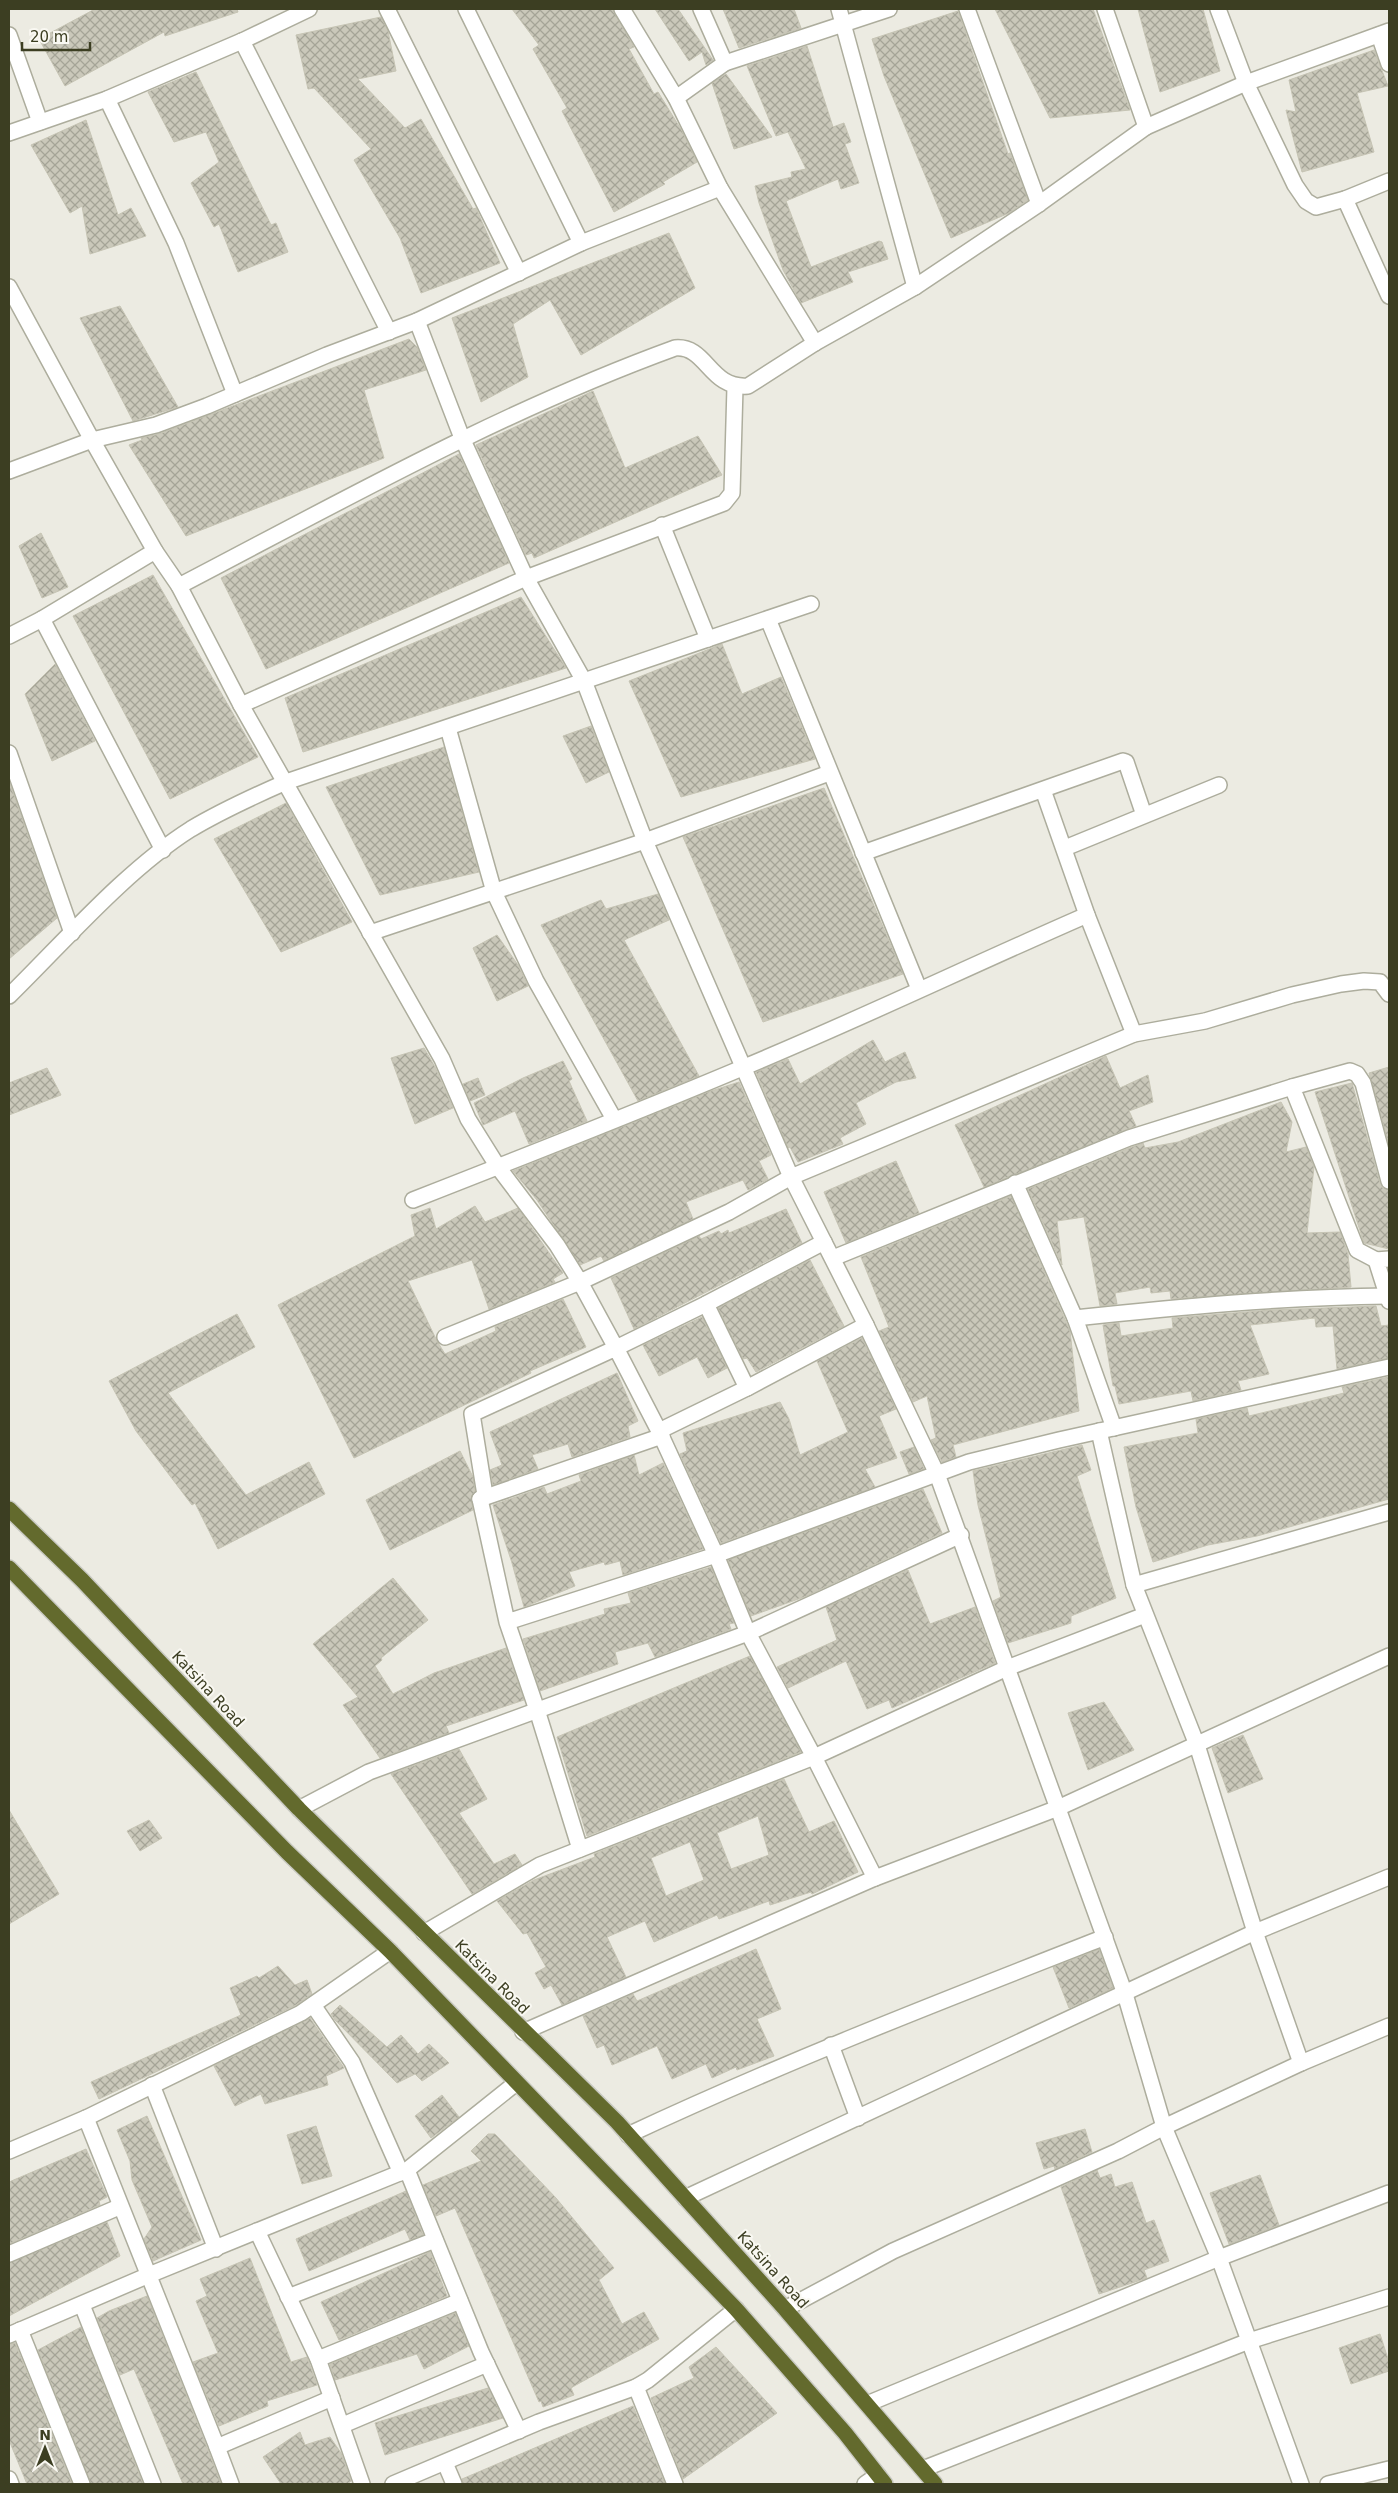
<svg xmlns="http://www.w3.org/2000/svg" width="1398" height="2493" font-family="'DejaVu Sans',sans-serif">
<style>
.building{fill:url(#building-cross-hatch);stroke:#c6c4b4;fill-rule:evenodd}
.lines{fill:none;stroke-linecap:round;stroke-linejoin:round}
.minor-casing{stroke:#adad9d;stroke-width:18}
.highway-casing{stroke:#c8c9c1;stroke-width:18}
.minor{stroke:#fff;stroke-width:15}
.highway{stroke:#636a2d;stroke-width:15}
.labels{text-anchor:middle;stroke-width:4;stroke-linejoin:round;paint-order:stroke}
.street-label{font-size:15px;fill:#3c3e22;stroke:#f9f8f2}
</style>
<defs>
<pattern id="building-cross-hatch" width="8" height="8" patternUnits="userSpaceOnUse" patternTransform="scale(1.25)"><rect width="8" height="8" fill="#cac8ba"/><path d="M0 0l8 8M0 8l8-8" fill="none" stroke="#a5a497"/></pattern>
</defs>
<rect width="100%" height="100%" fill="#ecebe2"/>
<g class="building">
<polygon points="95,9 237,9 238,12 165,36 164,32 65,86 39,39"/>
<polygon points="512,9 612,9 634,47 629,49 654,94 658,92 682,131 697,162 663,182 665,184 614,212 562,111 567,108 533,49 539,45"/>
<polygon points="655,9 678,9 713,60 706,65 702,52 689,61"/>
<polygon points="723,9 794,9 801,28 739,48"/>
<polygon points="995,9 1093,9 1130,110 1050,118"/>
<polygon points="1138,9 1203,9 1220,71 1160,92"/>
<polygon points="958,11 1008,154 1010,153 1028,200 1009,213 951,238 884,76 872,39"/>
<polygon points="381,17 388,31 396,71 358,79 405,128 421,119 473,209 476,208 500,263 421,293 400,238 354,160 371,149 314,88 308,89 296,35"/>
<polygon points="807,46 833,127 844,123 851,142 845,144 859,183 841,189 838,179 786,201 811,267 879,241 882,242 888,259 848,272 853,282 801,303 783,270 759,203 755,186 792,177 791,172 806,169 788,132 776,136 747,66"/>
<polygon points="1374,50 1388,86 1357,93 1374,152 1302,172 1286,110 1296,112 1289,80"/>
<polygon points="196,72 271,225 276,223 288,252 238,272 219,224 214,227 191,183 219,162 206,132 174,142 148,92"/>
<polygon points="726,74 772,137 734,149 712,83"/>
<polygon points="86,120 118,215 131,208 146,236 90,254 82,206 70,213 31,145"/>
<polygon points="669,233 695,288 581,355 550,300 513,324 528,377 481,402 452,318"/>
<polygon points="120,306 178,407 133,421 80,318"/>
<polygon points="409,339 417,347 426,370 364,390 384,458 186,536 129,445 142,440 141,438 159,434"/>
<polygon points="593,391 625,468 698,436 722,475 534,558 532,553 526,555 476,445"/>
<polygon points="459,454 509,563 266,669 221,578"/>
<polygon points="41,533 68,587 42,598 19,546"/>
<polygon points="153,575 258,757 170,799 73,616"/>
<polygon points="521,597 566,668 303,752 285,698"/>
<polygon points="722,644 742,694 781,677 815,759 681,797 629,681"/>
<polygon points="55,664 95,741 52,761 25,694"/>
<polygon points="591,726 609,772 586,783 563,736"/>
<polygon points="444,747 479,872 380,895 326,787"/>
<polygon points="9,781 57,918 9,959"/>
<polygon points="824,788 903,974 763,1022 683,837"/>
<polygon points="286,803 352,922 281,952 214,839"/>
<polygon points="658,894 669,920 624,940 699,1076 638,1101 541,925 601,900 606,909"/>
<polygon points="497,935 518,965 528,986 497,1001 473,948"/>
<polygon points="873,1040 885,1062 905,1052 916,1078 896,1082 856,1103 866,1124 840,1138 843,1144 798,1162 790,1147 788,1148 756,1072 788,1059 800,1084"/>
<polygon points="424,1048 435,1067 453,1108 415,1124 391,1058"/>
<polygon points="1106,1056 1120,1088 1148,1075 1153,1102 1129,1111 1136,1126 984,1187 955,1125"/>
<polygon points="563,1061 572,1079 569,1081 587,1121 529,1144 515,1111 483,1125 474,1103 523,1078"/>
<polygon points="1389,1067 1389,1145 1369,1073"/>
<polygon points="47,1068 61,1095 9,1115 9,1083"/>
<polygon points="478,1078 485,1095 470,1101 463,1084"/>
<polygon points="739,1082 771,1155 759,1161 768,1179 748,1190 743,1180 686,1202 693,1219 604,1261 601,1256 580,1265 537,1200 513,1171 708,1092"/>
<polygon points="1352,1083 1380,1183 1383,1188 1389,1190 1389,1249 1364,1243 1315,1092"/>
<polygon points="1281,1102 1292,1122 1286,1152 1306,1147 1314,1167 1307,1233 1340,1232 1348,1254 1351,1287 1171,1299 1170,1291 1151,1293 1150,1287 1115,1293 1117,1304 1100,1306 1084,1217 1057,1221 1062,1265 1028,1189 1132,1147 1143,1143 1145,1148 1178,1142"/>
<polygon points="896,1161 919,1213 846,1243 824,1192"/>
<polygon points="1011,1196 1070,1331 1079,1411 953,1445 956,1457 942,1462 931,1440 936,1438 927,1396 913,1402 879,1331 889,1327 861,1257"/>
<polygon points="475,1206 485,1222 518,1208 563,1273 553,1279 555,1282 489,1309 472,1260 408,1281 437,1341 445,1354 496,1331 495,1327 563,1299 586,1347 530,1371 531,1373 354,1458 278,1305 415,1236 411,1215 430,1208 436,1229"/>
<polygon points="786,1209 802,1243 634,1329 611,1278 699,1236 701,1239 719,1231 721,1234 728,1230 729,1233"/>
<polygon points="810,1260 844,1326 756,1372 747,1358 743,1359 718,1308"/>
<polygon points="1376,1306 1381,1326 1389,1325 1389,1358 1337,1369 1333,1326 1316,1327 1315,1318 1250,1325 1269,1374 1238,1381 1241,1390 1193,1401 1191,1391 1119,1404 1115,1386 1113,1386 1103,1325 1119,1323 1121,1336 1173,1328 1172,1318 1271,1310"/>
<polygon points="237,1314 255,1347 168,1393 246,1495 309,1462 325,1494 218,1549 195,1503 192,1505 136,1431 109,1381"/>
<polygon points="702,1317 727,1368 708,1378 697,1357 659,1376 643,1345"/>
<polygon points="862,1338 896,1409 879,1416 897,1458 865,1469 875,1487 721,1543 680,1454 687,1451 683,1433 780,1402 789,1419 800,1455 848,1432 817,1361"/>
<polygon points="617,1373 638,1421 628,1426 630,1437 572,1457 568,1444 532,1455 538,1469 493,1485 490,1470 502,1465 490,1432"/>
<polygon points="1389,1377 1389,1499 1257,1536 1208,1545 1153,1562 1136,1507 1124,1447 1198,1433 1196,1419 1247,1408 1249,1416 1344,1393 1342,1387"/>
<polygon points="1082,1445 1091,1470 1077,1476 1116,1598 1071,1616 1071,1623 1008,1643 993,1601 1001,1597 978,1505 973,1471"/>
<polygon points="914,1447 924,1469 909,1474 900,1452"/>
<polygon points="460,1451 473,1477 475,1491 471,1498 473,1510 390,1550 366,1500"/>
<polygon points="634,1455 639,1475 663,1463 703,1549 623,1575 620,1561 605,1565 604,1562 569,1572 575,1586 524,1607 512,1563 493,1505 544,1487 547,1494 581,1481 579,1475"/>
<polygon points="923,1489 942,1533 804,1597 751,1616 728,1560"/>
<polygon points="711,1567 734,1623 729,1624 731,1629 655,1657 648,1643 615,1652 618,1664 540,1691 523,1639 605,1614 604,1609 631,1603 628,1593"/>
<polygon points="908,1570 930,1624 975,1607 995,1663 892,1708 889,1700 867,1709 846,1661 788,1688 777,1667 837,1640 826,1607"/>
<polygon points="393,1578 428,1620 381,1658 382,1660 375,1666 393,1694 434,1673 506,1648 524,1700 446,1726 449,1733 380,1758 343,1705 358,1697 313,1644"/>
<polygon points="750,1656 801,1752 587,1836 557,1737"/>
<polygon points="1104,1702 1134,1750 1088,1770 1068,1713"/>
<polygon points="1243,1735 1263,1779 1228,1793 1212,1748"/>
<polygon points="459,1749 487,1799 459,1813 494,1864 515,1854 522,1865 472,1894 391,1774"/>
<path d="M784 1779 809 1832 834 1821 858 1872 812 1894 811 1892 770 1905 769 1901 719 1919 717 1915 654 1942 645 1921 607 1937 626 1977 562 2005 551 1985 544 1989 535 1973 546 1967 527 1933 523 1934 497 1901 534 1880 595 1857 594 1854ZM758 1816 769 1855 731 1869 717 1833ZM690 1842 704 1880 666 1896 651 1858Z"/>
<polygon points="9,1810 59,1894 9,1924"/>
<polygon points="149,1820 162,1838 140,1851 127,1831"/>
<polygon points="756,1949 781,2009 757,2019 774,2056 737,2070 736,2067 712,2078 706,2064 672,2079 657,2046 612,2065 604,2045 597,2048 583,2016 633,1994 637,2001"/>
<polygon points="1099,1949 1113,1988 1069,2008 1053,1967"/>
<polygon points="278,1966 295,1985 307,1980 312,1994 296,2005 99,2099 91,2082 241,2015 230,1988 257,1976 259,1978"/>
<polygon points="340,2005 387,2047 401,2035 418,2054 429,2044 449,2063 422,2081 415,2074 397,2083 335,2020 331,2014"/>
<polygon points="310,2018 344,2068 326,2076 328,2085 265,2104 261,2094 235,2106 214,2066"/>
<polygon points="442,2095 459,2117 431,2138 415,2116"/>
<polygon points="147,2116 201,2240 153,2261 144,2239 152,2227 132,2180 130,2161 117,2130"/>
<polygon points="316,2126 332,2176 302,2184 287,2135"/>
<polygon points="1085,2129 1092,2152 1055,2169 1054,2166 1044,2169 1036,2143"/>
<polygon points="488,2134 495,2134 556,2198 614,2268 599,2280 622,2324 644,2312 659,2339 576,2385 571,2388 574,2395 543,2407 541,2401 539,2402 455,2208 436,2216 423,2185 481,2161 471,2151"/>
<polygon points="86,2149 107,2197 99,2201 100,2205 9,2244 9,2182"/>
<polygon points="1097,2170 1100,2178 1111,2174 1115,2187 1132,2182 1146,2223 1154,2220 1169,2261 1144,2270 1147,2278 1099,2294 1061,2187"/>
<polygon points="1260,2175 1279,2225 1229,2244 1210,2193"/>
<polygon points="406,2191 423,2235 410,2240 405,2229 309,2271 296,2239"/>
<polygon points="107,2222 120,2256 9,2316 9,2263"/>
<polygon points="430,2252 447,2296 339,2340 321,2302"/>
<polygon points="250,2258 291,2362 307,2357 317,2385 267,2401 268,2406 219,2426 193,2362 218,2353 196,2301 207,2296 200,2279"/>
<polygon points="147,2296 208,2450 221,2484 183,2484 134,2369 120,2375 97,2318 109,2311"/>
<polygon points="455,2313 469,2346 424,2369 417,2354 335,2380 330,2364"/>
<polygon points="81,2327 143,2484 91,2484 38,2350"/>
<polygon points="1380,2334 1389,2362 1389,2371 1351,2384 1339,2348"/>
<polygon points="15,2343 72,2484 27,2484 9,2440 9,2344"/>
<polygon points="716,2347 777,2413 683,2479 651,2398 694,2378 689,2367"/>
<polygon points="488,2388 503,2418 385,2455 375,2423"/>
<polygon points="633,2406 665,2484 463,2484 462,2479"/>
<polygon points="300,2432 305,2445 330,2437 341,2453 351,2481 347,2484 281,2484 263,2457"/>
</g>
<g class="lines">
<g class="minor-casing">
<g id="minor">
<polyline points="387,9 519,273"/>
<polyline points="466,9 581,243"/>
<polyline points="622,9 676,98 720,188 815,343"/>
<polyline points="701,9 725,63"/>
<polyline points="839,9 915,287"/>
<polyline points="967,9 1039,204"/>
<polyline points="1105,9 1146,127 1246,83 1389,31"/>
<polyline points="1218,9 1246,83 1295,185 1306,201 1316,207 1345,199 1389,181"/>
<polyline points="9,35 40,122"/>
<polyline points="1379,35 1389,64"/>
<polyline points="242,41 389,332"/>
<polyline points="676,98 725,63 889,9"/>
<polyline points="107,99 176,243 235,394"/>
<polyline points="9,133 107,99 242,41 309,9"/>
<polyline points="1345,199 1389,296"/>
<polyline points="9,287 92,440 155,551 179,586 241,705 442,1059 468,1119 498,1167 557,1245 580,1282 729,1212 791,1177 1134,1034 1205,1021 1292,995 1341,984 1364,981 1380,982 1389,994"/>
<polyline points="417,321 462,438 526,578 584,681 645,841 791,1177 866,1325 937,1474 1125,1994 1164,2127 1219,2258 1301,2484"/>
<polyline points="9,471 92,440 156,425 207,406 327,355 417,321 581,243 720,188"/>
<polyline points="662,525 708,639"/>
<path d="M179 586C342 501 502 411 675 348 707 345 709 389 748 386L815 343 915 287 1039 204 1146 127"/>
<polyline points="42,619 163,850"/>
<polyline points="768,619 919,989"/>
<polyline points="9,636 42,619 155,551"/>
<polyline points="241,705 526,578 724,503 732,493 735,387"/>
<polyline points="448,728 494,892 536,981 614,1119"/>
<polyline points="9,753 72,933"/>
<polyline points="1043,790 1087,915 1134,1034"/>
<polyline points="1065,848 1219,785"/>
<polyline points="863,853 1123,761 1126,762 1144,815"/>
<polyline points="370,933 645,841 829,773"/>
<path d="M9 996C64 942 126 870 191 829 221 811 254 796 286 782L811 604"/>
<polyline points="1015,1183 1075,1318 1114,1428"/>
<path d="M413 1200C523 1157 633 1114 742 1068 858 1020 972 965 1087 915"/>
<polyline points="833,1258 1129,1138 1292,1087"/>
<polyline points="1389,1259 1376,1260 1389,1301"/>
<polyline points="1376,1260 1357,1250 1292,1087 1350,1071 1357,1074 1363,1083 1389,1181"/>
<polyline points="706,1304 747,1388"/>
<path d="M1075 1318C1179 1307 1283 1297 1388 1296"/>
<polyline points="445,1337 580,1282 616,1348 706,1304 824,1242"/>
<polyline points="659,1431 747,1388 866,1325"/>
<polyline points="1099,1431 1134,1585 1197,1745 1255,1932 1301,2063"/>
<polyline points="480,1499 662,1436"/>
<polyline points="1134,1585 1389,1512"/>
<polyline points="507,1622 480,1499 485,1495 472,1414 616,1348 659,1431 716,1555 507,1622 537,1710 580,1849"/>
<polyline points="299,1809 369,1772 748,1633 961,1535"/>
<polyline points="875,1878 1058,1808 1389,1656"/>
<polyline points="424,1933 540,1865 814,1757 748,1633 716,1555 969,1462 1059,1440 1389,1367"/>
<polyline points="313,2005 352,2062 401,2173"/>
<polyline points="523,2032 875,1878 814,1757 1007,1668 1145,1615"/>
<polyline points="831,2045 858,2118"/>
<polyline points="152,2085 216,2249"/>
<polyline points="86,2118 217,2447"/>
<path d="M628 2135C784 2062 944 2000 1105 1937"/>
<polyline points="9,2151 86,2118 301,2013 390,1951"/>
<polyline points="407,2170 481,2352 519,2431"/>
<polyline points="685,2198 1255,1932 1389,1877"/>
<polyline points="257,2231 318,2359 362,2484"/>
<polyline points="9,2254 119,2207"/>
<polyline points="288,2297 435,2240"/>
<polyline points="82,2305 153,2484"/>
<polyline points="785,2309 893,2251 1118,2151 1164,2127 1301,2063 1389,2026"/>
<polyline points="20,2330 82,2484"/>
<polyline points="9,2335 149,2275 407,2170 516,2083"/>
<polyline points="318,2359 460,2301"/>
<polyline points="636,2387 675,2484"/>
<polyline points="867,2404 1219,2258 1389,2193"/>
<polyline points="343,2425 487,2364"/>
<polyline points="445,2463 454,2484"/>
<polyline points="923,2469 1249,2341 1389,2297"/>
<polyline points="9,2479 11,2484"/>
<polyline points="231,2484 217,2447 332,2398"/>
<polyline points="393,2484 539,2422 636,2387 648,2380 736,2309"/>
<polyline points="865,2484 878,2475"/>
<polyline points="1328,2484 1389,2469"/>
</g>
</g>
<g class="highway-casing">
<g id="highway">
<polyline points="9,1509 82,1580 299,1809 617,2122 785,2309 935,2484"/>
<polyline points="9,1568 287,1852 390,1951 736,2309 845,2433 885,2484"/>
</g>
</g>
<use href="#minor" class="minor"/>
<use href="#highway" class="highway"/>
</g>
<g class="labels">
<g class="street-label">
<text transform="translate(208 1689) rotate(47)" y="5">Katsina Road</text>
<text transform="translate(492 1977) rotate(45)" y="5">Katsina Road</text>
<text transform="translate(773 2270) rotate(48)" y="5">Katsina Road</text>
</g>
</g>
<rect width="1398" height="2493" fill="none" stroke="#3c3e22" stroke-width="20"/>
<g transform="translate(45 2448)" stroke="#f9f8f2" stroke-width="4" paint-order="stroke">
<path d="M0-4L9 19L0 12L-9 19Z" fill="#3c3e22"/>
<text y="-8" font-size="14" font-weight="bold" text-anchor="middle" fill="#3c3e22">N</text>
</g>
<path d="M22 42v8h68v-8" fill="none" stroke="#3c3e22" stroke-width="2.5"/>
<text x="30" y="42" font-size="15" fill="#3c3e22" stroke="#f9f8f2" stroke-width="4" paint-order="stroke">20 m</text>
</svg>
